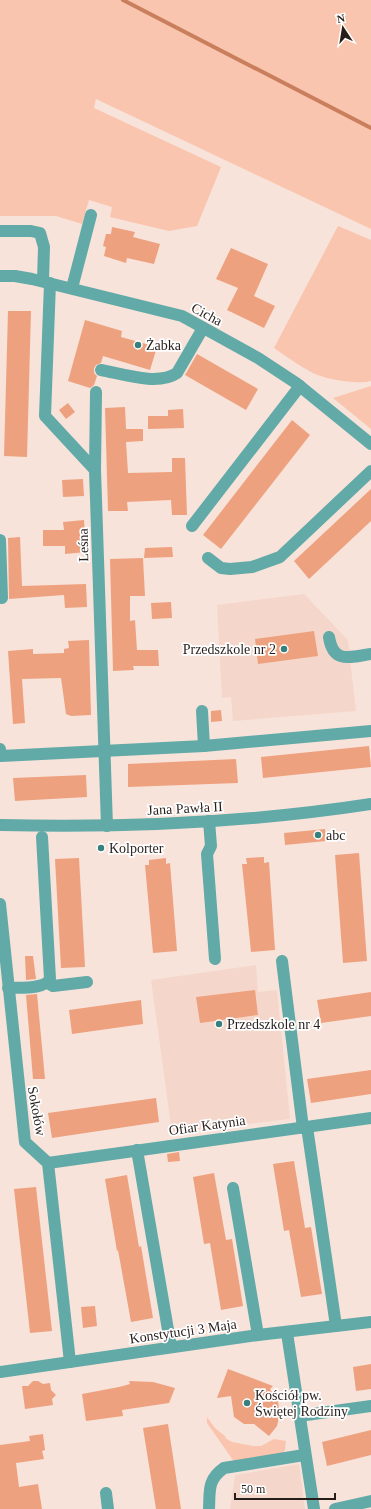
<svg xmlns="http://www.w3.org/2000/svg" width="371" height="1509" font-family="'Times New Roman',serif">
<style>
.built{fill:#f4d7ca}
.green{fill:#fac5ae}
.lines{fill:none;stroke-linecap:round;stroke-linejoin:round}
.stream{stroke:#c97f5d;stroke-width:4}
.building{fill:#eea17e}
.minor{stroke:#61aaa7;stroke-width:12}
.poi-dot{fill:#38807d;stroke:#fff;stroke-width:1.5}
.labels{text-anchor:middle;stroke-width:3.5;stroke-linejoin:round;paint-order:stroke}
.street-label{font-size:14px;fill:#261e1b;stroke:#fff}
.poi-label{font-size:14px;fill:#261e1b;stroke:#fff;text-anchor:start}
</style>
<rect width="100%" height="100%" fill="#f8e3da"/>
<g class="built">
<polygon points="304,594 348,640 356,711 233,721 231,697 222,698 217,605"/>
<polygon points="256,965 258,992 277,990 290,1119 172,1133 151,980"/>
<polygon points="299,1464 305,1509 230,1509 235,1475"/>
</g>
<g class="green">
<polygon points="0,0 371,0 371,229 96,99 94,108 221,167 197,226 169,231 110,217 112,207 89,200 82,224 56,216 0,216"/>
<path d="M338 226 371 240V381C358 385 323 379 311 372 298 365 286 356 274 348Z"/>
<polygon points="371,386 371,429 333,398"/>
<polygon points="207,1417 215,1428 226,1437 225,1438 232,1442 253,1446 261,1446 274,1439 286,1441 285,1450 283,1453 235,1463 207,1423"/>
</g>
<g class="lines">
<polyline class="stream" points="123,0 371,128"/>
</g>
<g class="building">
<polygon points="112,227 135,232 133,237 160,244 154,264 127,258 126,263 104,256 106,247 103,246 106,234 111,234"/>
<polygon points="231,248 268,264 254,296 275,306 264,328 227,310 238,288 216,279"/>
<polygon points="8,311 31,311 27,457 4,456"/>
<polygon points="85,320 122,331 121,337 157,347 150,370 103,356 101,363 96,365 94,368 94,373 97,376 94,385 90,388 68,381"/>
<polygon points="197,354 258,389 246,410 185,375"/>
<polygon points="68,403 75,412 66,419 59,410"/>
<polygon points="125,407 126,429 143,429 143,441 126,442 128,473 172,472 172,458 185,458 187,515 172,515 171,500 127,502 128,511 108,511 105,408"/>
<polygon points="183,409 184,428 148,429 148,416 168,416 168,410"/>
<polygon points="292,420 310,435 221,549 203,535"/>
<polygon points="83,479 84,496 63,497 62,480"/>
<polygon points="371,489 371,521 309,579 294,561"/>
<polygon points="84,520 86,552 65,554 65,546 43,546 43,530 64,530 63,522"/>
<polygon points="20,537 22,586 86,584 87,607 65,608 64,595 9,599 8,538"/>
<polygon points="172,547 173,557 144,558 145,548"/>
<polygon points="143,558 145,596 130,596 130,621 135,620 137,650 158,650 159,666 133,666 134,670 113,671 110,559"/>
<polygon points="171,602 172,618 152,619 151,603"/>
<polygon points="314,631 318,656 258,664 255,639"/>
<polygon points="89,640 91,715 71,716 66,714 61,678 22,679 25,723 13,724 8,651 33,649 33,654 64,653 64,649 69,648 68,641"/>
<polygon points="221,710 222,721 211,722 211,711"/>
<polygon points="369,746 371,767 263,778 261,757"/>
<polygon points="236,759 238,783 128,787 128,764"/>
<polygon points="86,775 87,797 15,801 13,778"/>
<polygon points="325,829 326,841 285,845 284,833"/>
<polygon points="359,853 367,961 343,963 335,855"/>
<polygon points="264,857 264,863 269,862 275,950 251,952 242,864 247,864 246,858"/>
<polygon points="79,858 85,967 61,968 55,859"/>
<polygon points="166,858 166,864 170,863 177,951 153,953 145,865 149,865 149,860"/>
<polygon points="25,956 33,956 36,979 26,980"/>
<polygon points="255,990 258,1015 200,1023 196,997"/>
<polygon points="371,992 371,1016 321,1023 317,1000"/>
<polygon points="37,994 45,1079 33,1079 26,995"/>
<polygon points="141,1000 143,1024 72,1034 69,1010"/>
<polygon points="371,1070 371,1094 311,1103 307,1079"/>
<polygon points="156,1098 159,1122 52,1138 48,1113"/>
<polygon points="179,1152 180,1161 168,1162 167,1154"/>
<polygon points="294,1161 305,1228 311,1227 322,1294 301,1297 289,1230 284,1231 273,1164"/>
<polygon points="214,1173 226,1240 232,1239 243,1306 221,1310 210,1243 204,1244 193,1177"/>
<polygon points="127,1175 139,1247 141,1246 153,1318 131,1322 118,1250 117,1251 105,1179"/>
<polygon points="36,1187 52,1331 30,1333 14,1189"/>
<polygon points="95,1306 97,1326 83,1328 81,1307"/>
<polygon points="371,1364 371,1389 356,1391 353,1367"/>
<polygon points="228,1369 273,1386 270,1389 278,1402 280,1413 277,1426 269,1436 254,1424 244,1424 234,1417 231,1396 217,1398"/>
<polygon points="33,1381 38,1381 43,1384 50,1383 51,1390 56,1395 52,1399 53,1405 25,1409 22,1386 28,1386"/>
<polygon points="129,1381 153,1382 175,1388 169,1403 122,1410 123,1416 86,1421 82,1394 119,1387 130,1384"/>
<polygon points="168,1424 181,1509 156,1509 143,1428"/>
<polygon points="371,1430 371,1455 327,1466 322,1442"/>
<polygon points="43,1434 45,1450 42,1451 44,1459 16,1463 19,1487 38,1484 42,1509 0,1509 0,1445 30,1441 29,1436"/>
</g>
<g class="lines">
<g class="minor">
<polyline points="0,231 31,231 40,233 44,247 43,281"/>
<polyline points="0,276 15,276 32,279 182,316 258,358 296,383 371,444"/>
<polyline points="50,283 45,416 95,470"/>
<polyline points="72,288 91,215"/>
<path d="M101 370C123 374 158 386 177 373L203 328"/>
<polyline points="96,392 95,470 107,826"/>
<polyline points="192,526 300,386"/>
<polyline points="0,540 2,598"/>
<polyline points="208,558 221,568 230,569 252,567 280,557 371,471"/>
<path d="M329 637C333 664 350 657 371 654"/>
<polyline points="202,711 204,746"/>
<polyline points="0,749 1,756 204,746 371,731"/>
<polyline points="209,821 211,846 207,854 215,959"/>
<path d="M0 825C124 828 248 823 371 804"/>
<polyline points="0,904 25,1142 48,1163 70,1362"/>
<polyline points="282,961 303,1128"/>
<polyline points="48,983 53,986 87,982"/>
<path d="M8 988C19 987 44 990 50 979L42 837"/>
<polyline points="307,1127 336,1326"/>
<polyline points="137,1150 171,1347"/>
<polyline points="48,1163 371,1118"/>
<polyline points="233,1188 258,1335"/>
<polyline points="287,1333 314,1509"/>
<polyline points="0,1372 258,1335 371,1322"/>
<polyline points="299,1416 371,1406"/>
<polyline points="106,1493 108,1509"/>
<path d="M209 1509C210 1491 207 1480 224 1468L304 1455"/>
<polyline points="335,1509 371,1501"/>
</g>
</g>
<g class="poi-dot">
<circle cx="138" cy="345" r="4"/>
<circle cx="284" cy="649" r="4"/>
<circle cx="318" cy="835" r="4"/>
<circle cx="101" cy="848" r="4"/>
<circle cx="219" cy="1024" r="4"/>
<circle cx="247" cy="1403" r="4"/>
</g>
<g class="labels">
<g class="street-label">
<text transform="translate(207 314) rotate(28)" y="5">Cicha</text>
<text transform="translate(83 545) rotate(-91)" y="5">Leśna</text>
<text transform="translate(185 808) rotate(-3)" y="5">Jana Pawła II</text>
<text transform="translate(37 1111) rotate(80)" y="5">Sokołów</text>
<text transform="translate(207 1125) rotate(-8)" y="5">Ofiar Katynia</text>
<text transform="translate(183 1331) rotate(-8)" y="5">Konstytucji 3 Maja</text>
</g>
<g class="poi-label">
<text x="146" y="350">Żabka</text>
<text x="276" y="654" text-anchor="end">Przedszkole nr 2</text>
<text x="326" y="840">abc</text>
<text x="109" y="853">Kolporter</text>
<text x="227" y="1029">Przedszkole nr 4</text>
<text x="255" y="1400">Kościół pw.<tspan x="255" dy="16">Świętej Rodziny</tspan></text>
</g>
</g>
<g transform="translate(343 28) rotate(348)" stroke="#ffffff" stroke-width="3" paint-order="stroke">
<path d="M0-3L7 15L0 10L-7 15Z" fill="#261e1b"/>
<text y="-6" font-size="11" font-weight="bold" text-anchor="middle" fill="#261e1b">N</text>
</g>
<path d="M235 1493v6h100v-6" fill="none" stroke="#261e1b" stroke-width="2"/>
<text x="241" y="1493" font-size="12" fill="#261e1b" stroke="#ffffff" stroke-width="3" paint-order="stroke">50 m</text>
</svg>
